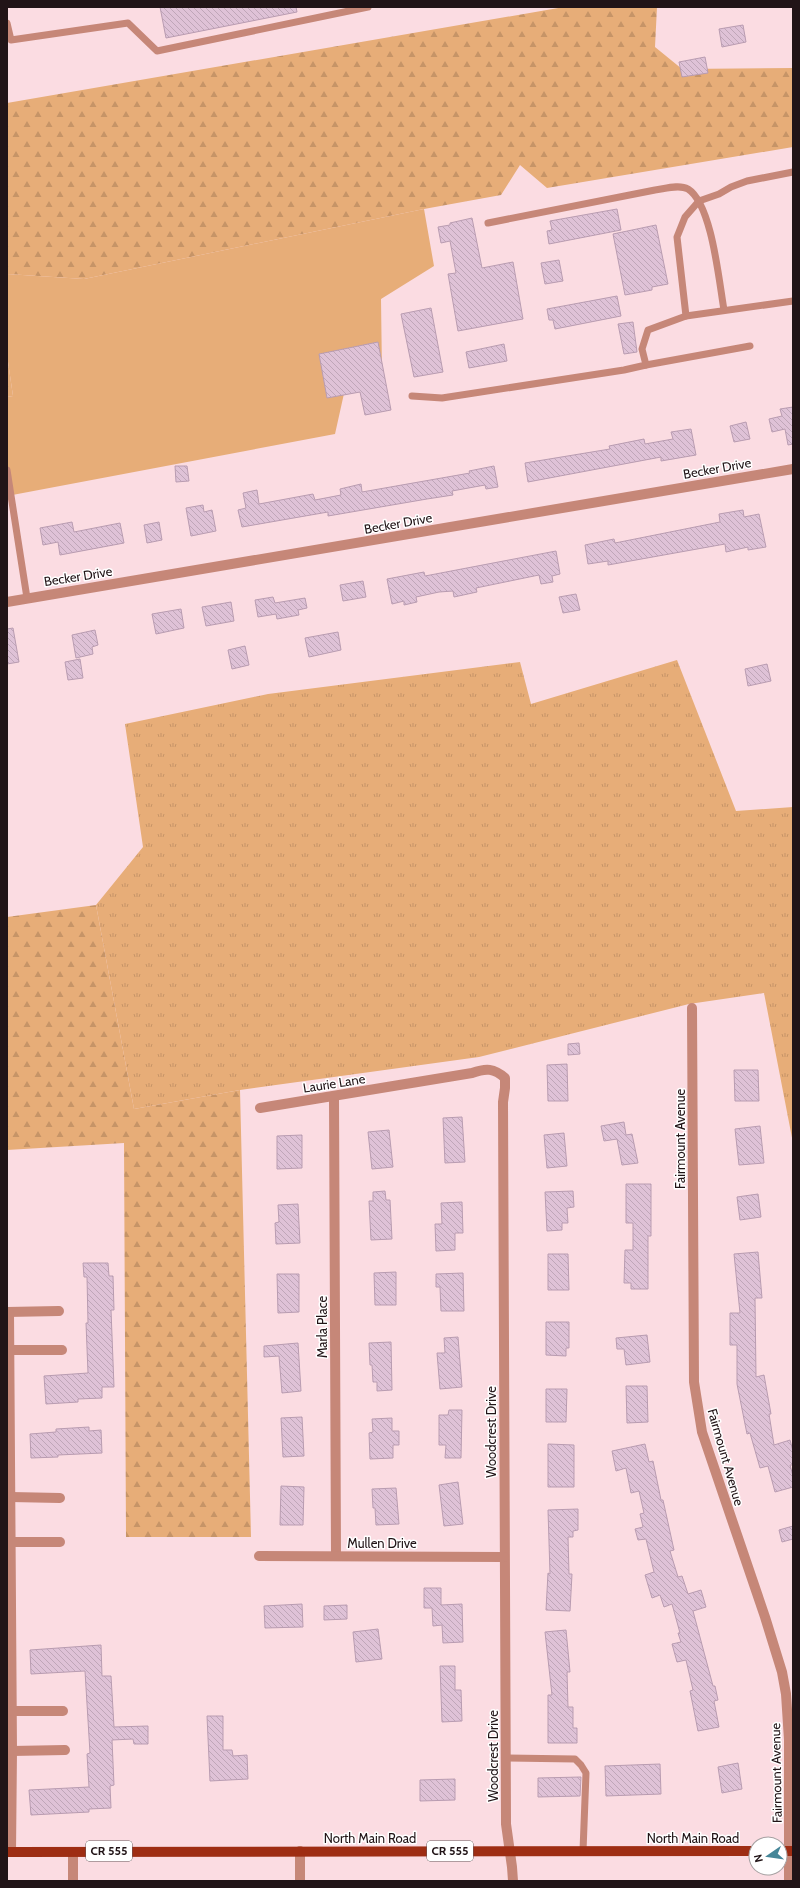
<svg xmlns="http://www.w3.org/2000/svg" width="800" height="1888" font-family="Cabin,sans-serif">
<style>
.grass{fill:url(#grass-tufts)}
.forest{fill:url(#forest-firs)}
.park{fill:#e7ad78}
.building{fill:url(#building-back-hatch);stroke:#b99cb1}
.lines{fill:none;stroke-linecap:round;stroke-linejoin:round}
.lane{stroke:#c68778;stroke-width:7}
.street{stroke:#c68778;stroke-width:10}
.primary{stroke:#9e2d13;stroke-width:10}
.labels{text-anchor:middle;stroke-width:3;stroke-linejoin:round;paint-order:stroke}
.shield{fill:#fff;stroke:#645a5d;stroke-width:1}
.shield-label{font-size:12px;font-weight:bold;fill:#211417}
.street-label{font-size:13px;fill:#211417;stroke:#fff}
</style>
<defs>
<pattern id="grass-tufts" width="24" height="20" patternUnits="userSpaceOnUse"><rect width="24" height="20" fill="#e7ad78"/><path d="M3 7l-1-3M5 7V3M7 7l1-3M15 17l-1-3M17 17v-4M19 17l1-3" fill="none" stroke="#c69467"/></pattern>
<pattern id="forest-firs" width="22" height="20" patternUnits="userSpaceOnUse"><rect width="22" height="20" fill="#e7ad78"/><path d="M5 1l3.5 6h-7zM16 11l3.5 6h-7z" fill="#c69467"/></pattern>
<pattern id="building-back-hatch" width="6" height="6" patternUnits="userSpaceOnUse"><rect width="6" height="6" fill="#dfc2d7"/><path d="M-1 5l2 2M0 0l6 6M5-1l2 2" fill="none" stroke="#bfa6b8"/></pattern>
</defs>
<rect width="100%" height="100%" fill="#fbdce2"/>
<polygon class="grass" points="677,660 736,811 793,807 793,1143 764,993 689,1004 479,1057 240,1090 134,1109 96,905 143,847 125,724 268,694 520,662 531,704"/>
<g class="forest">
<polygon points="564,7 657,7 655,47 682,69 793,68 793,147 547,188 520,165 501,195 424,209 84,279 7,274 7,103"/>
<polygon points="7,355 13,396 7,397"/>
<polygon points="96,905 134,1109 240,1090 251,1537 126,1537 124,1143 7,1150 7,917"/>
</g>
<polygon class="park" points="424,209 434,266 381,299 382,374 345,389 335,434 7,496 7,397 13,396 7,355 7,274 84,279"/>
<g class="building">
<polygon points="160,7 296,7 297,12 166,38"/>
<polygon points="743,25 746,42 722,47 719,29"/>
<polygon points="705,57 708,73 682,77 679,62"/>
<polygon points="617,209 621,230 549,244 547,231 552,230 550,221"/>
<polygon points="472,218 482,268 513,262 523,319 458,331 448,274 456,273 450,241 441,243 438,227 450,225 450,223"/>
<polygon points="656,225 668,284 652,287 652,290 625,295 613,234"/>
<polygon points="559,260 563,281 545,284 541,263"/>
<polygon points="617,296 621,316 555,329 553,320 549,320 547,309"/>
<polygon points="431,308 443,372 414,377 401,314"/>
<polygon points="633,322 637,352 624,354 618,324"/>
<polygon points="378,342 391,410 365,415 360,392 327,398 319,354"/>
<polygon points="504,344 507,361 469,368 466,352"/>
<polygon points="793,407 793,444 788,445 785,429 772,432 769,419 782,416 780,409"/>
<polygon points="746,422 750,439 734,442 730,426"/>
<polygon points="691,429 696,455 661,461 661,457 528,482 525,463 610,449 609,446 644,439 645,444 673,439 671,432"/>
<polygon points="175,466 187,466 189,481 176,482"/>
<polygon points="494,466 498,487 486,489 485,485 452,491 453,495 427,499 328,516 328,512 242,527 238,510 246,508 243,493 257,490 259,504 313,494 315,500 341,495 340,489 361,484 362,492 470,473 469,471"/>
<polygon points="203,505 204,512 212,510 216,531 191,536 186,508"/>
<polygon points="743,510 744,517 759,514 766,547 748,550 748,547 726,552 725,544 608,565 608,561 588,564 585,545 614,539 615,543 720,522 719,514"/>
<polygon points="72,522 74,532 120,523 124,543 60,555 58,542 43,545 40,528"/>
<polygon points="159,522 162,540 147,543 144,525"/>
<polygon points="556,551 560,574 552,576 553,582 541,584 539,575 476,588 477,592 454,597 453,591 439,592 416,597 417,602 404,605 404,601 392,604 387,579 424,572 425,576"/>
<polygon points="363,581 366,597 343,601 340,585"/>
<polygon points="576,594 580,610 563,613 559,597"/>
<polygon points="273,597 275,603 305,598 307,608 298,610 299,615 277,619 276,614 258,617 255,600"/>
<polygon points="231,602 234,621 206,626 202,607"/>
<polygon points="181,609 184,628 156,634 152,614"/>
<polygon points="13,628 19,662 7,664 7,629"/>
<polygon points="95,630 98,645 92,647 93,654 76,658 72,635"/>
<polygon points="338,632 341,650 309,657 305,638"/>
<polygon points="245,646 249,665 232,669 228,650"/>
<polygon points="80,659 83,678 68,680 65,662"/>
<polygon points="767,664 771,681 748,686 745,669"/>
<polygon points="579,1043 580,1054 568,1055 568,1044"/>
<polygon points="567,1064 568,1101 548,1101 547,1065"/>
<polygon points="734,1070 758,1070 759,1101 735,1101"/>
<polygon points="462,1117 465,1162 445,1163 443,1118"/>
<polygon points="624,1122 626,1135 632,1134 638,1163 622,1165 617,1139 604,1141 601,1126"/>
<polygon points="760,1126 764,1163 739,1165 735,1129"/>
<polygon points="389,1130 393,1167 372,1169 368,1132"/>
<polygon points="564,1133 567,1166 547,1168 544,1135"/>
<polygon points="302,1135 302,1168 277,1169 277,1136"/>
<polygon points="626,1184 651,1184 651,1236 648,1236 648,1289 631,1289 631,1283 624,1283 625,1250 633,1250 633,1223 626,1223"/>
<polygon points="385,1191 386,1200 390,1200 392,1239 371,1240 369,1201 373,1201 373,1192"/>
<polygon points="573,1191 574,1207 567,1208 568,1223 562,1223 562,1230 547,1231 545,1192"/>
<polygon points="758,1194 761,1217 740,1220 737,1197"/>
<polygon points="462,1202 463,1233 455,1233 455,1250 436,1251 435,1224 442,1224 441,1203"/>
<polygon points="298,1204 300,1243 276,1244 275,1223 279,1222 278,1205"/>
<polygon points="758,1252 762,1298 755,1298 756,1377 764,1375 771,1414 769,1414 774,1445 790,1440 793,1451 793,1465 790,1465 793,1476 793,1487 775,1492 768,1466 760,1468 750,1433 747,1434 737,1384 737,1345 730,1345 730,1313 740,1313 734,1254"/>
<polygon points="548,1254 568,1254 569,1290 548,1290"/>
<polygon points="83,1263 108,1263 109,1276 113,1276 114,1310 111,1310 114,1387 102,1387 102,1398 78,1399 78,1402 46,1404 44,1376 88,1373 86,1323 88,1323 87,1277 84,1277"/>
<polygon points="396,1272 396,1305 375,1305 374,1273"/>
<polygon points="463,1273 464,1311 441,1311 440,1287 436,1287 436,1274"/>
<polygon points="277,1274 299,1274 299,1312 278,1313"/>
<polygon points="546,1322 569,1322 569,1348 566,1348 566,1356 546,1355"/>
<polygon points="647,1335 650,1362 626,1365 624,1349 617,1349 616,1338"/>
<polygon points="458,1337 462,1387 440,1389 437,1353 445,1353 444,1338"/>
<polygon points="391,1342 392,1390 377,1391 377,1382 373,1382 372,1365 370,1365 369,1343"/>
<polygon points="298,1343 301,1391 282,1393 279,1356 264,1357 264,1346"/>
<polygon points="626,1386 647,1386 648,1422 627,1423"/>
<polygon points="546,1389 567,1389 566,1422 546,1422"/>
<polygon points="449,1410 462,1410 461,1458 445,1458 446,1445 439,1445 439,1415 448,1415"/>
<polygon points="302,1417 304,1456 283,1457 281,1418"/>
<polygon points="392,1418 392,1431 399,1431 399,1445 393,1445 393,1458 370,1459 369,1433 373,1432 372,1419"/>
<polygon points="89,1427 89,1431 101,1430 102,1453 58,1455 58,1457 31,1458 30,1434 56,1432 56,1429"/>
<polygon points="548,1444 574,1445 574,1487 548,1487"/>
<polygon points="645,1444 649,1462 653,1461 661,1500 663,1500 674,1550 670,1551 678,1577 682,1576 688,1594 701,1590 706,1607 693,1611 713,1686 715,1686 718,1700 714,1701 719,1727 698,1731 690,1691 693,1690 686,1660 677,1662 672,1644 681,1642 678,1633 680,1633 672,1604 664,1607 660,1595 652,1598 645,1575 654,1572 646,1539 638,1540 635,1529 643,1527 640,1514 644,1513 639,1491 631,1493 626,1468 616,1471 612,1451"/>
<polygon points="458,1482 463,1524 444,1526 439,1485"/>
<polygon points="281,1486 304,1487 303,1525 280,1525"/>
<polygon points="396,1488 399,1524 376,1525 375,1508 373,1508 372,1489"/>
<polygon points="578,1509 578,1530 573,1531 573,1537 568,1537 569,1574 572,1574 570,1611 546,1610 548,1573 550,1574 548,1510"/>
<polygon points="793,1526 793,1539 782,1542 779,1530"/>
<polygon points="424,1588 441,1588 441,1605 462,1604 463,1642 443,1643 442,1625 433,1626 432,1608 424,1608"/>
<polygon points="302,1604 303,1627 265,1628 264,1606"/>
<polygon points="347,1605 347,1619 324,1620 324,1606"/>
<polygon points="378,1629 382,1659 356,1662 353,1632"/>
<polygon points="566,1630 570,1672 567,1672 568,1707 573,1707 573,1728 577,1728 577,1743 548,1743 548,1695 552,1695 545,1632"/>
<polygon points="101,1645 102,1676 111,1676 114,1727 148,1726 148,1744 134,1744 133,1739 112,1740 114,1785 110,1786 111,1808 89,1809 89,1812 31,1815 29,1790 89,1787 87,1754 90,1753 85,1671 31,1674 30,1650"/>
<polygon points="440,1666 455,1666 455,1690 461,1690 462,1721 442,1722"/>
<polygon points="207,1716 223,1716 223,1750 232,1750 233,1756 247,1755 248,1779 210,1781"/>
<polygon points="738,1763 742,1789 722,1793 718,1767"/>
<polygon points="660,1764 661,1794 606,1796 605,1766"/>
<polygon points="581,1777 580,1796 538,1797 538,1778"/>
<polygon points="455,1779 455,1800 420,1801 420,1780"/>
</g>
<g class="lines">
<g class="lane">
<polyline points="7,23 11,40 128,23 157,51 368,7"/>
<path d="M488 223 655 190C664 189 679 184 688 189 712 204 719 282 724 310"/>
<polyline points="686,316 793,301"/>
<polyline points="646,365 750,346"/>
<polyline points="412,396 442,398 624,370 646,365 642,349 648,330 686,316 677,237 685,217 699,201 719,194 731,187 747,181 793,172"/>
<polyline points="7,470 27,598"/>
<polyline points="506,1758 575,1759 581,1765 586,1773 583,1851"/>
</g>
<g class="street">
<polyline points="7,602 793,469"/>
<polyline points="692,1008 694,1382 702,1432 765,1617 782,1672 786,1694 789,1740 789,1881"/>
<polyline points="334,1097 336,1556"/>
<path d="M260 1108 472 1073C486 1068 494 1068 505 1078V1088L503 1102 506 1824 512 1867 513 1881"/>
<polyline points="7,1312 59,1311"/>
<polyline points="9,1312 12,1751 11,1852"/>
<polyline points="7,1350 62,1350"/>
<polyline points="11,1497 60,1498"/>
<polyline points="7,1542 60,1542"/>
<polyline points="259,1556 504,1557"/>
<polyline points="12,1711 63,1711"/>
<polyline points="12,1751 65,1750"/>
<polyline points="73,1852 73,1881"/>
<polyline points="300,1881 300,1851"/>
</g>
<g class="primary">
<polyline points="780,1851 793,1851"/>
<polyline points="7,1852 756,1851"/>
</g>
</g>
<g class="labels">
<g class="shield">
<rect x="86" y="1841" width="46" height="20" rx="3"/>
<rect x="427" y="1841" width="46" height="20" rx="3"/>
</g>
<g class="shield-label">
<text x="109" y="1855">CR 555</text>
<text x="450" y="1855">CR 555</text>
</g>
<g class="street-label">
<text transform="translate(717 468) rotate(-10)" y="5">Becker Drive</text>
<text transform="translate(398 523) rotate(-10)" y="5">Becker Drive</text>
<text transform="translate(78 576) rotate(-9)" y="5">Becker Drive</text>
<text transform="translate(334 1083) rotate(-9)" y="5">Laurie Lane</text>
<text transform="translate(680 1139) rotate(-90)" y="5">Fairmount Avenue</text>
<text transform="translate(322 1327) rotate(-90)" y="5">Marla Place</text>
<text transform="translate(491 1432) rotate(-90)" y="5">Woodcrest Drive</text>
<text transform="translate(726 1457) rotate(74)" y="5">Fairmount Avenue</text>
<text x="382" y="1548">Mullen Drive</text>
<text transform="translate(493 1756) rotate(-90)" y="5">Woodcrest Drive</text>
<text transform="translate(776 1773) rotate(-91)" y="5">Fairmount Avenue</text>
<text x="370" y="1843">North Main Road</text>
<text x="693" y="1843">North Main Road</text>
</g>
</g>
<rect width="800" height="1888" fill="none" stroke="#211417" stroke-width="16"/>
<g transform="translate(768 1856) rotate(257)"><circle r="19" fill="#ffffff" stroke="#a6a1a2"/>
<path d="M0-3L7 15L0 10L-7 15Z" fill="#458698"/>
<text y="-6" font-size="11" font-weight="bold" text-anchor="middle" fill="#211417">N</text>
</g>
</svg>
